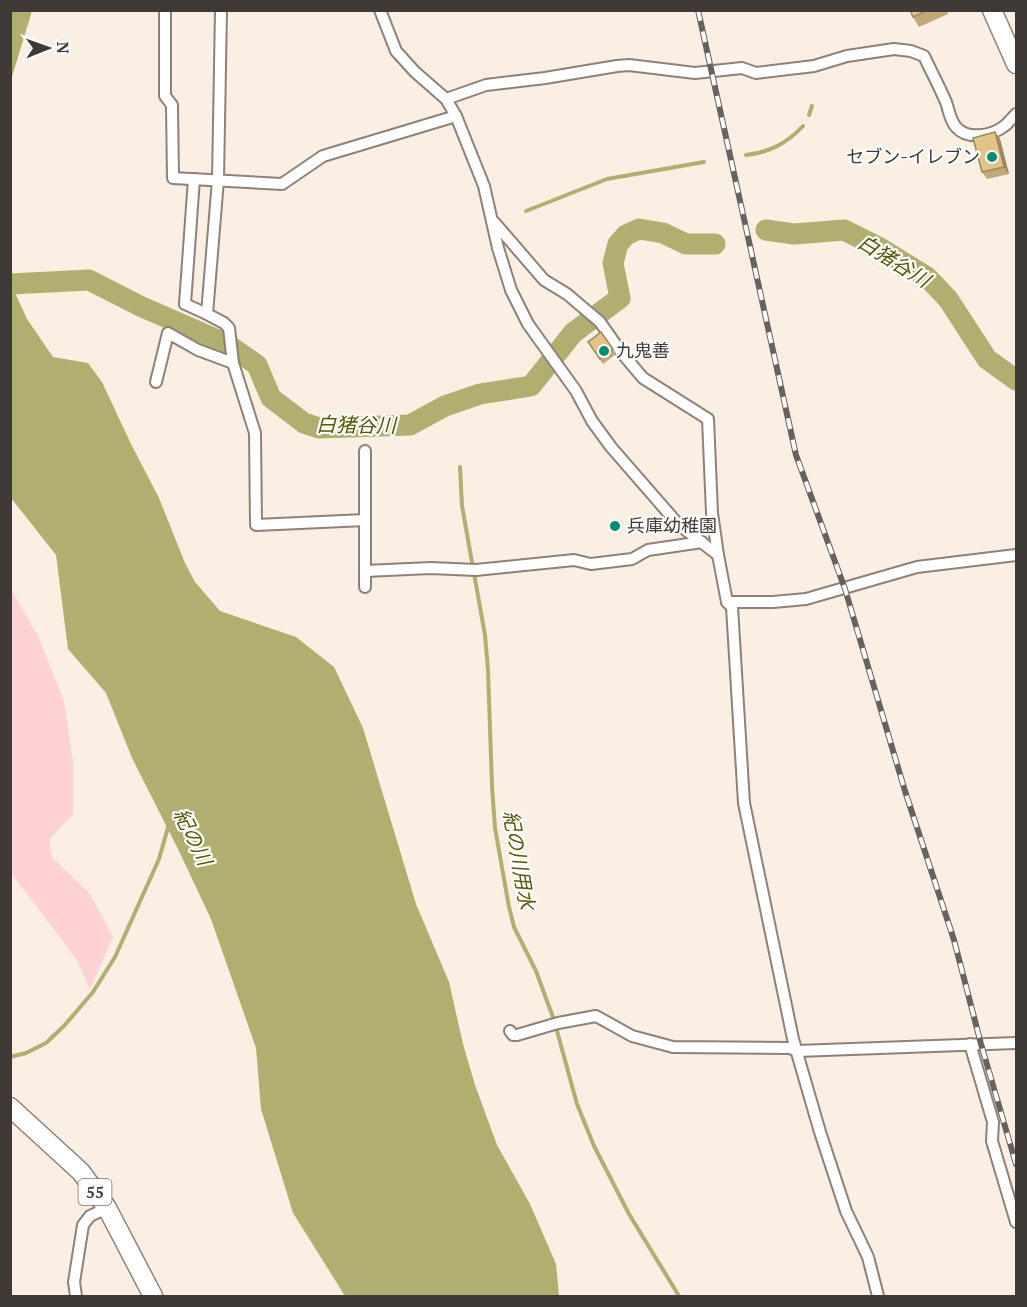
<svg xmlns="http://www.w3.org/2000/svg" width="1027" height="1307" font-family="'PT Serif','Noto Sans JP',serif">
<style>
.green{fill:#fed2d4}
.water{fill:#b1af6f}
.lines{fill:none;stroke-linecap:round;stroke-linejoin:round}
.stream{stroke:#b1af6f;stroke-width:4}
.river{stroke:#b1af6f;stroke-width:21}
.minor-casing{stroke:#8e8178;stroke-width:14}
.primary-casing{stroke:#8e8178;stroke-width:21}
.trunk-casing{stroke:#8e8178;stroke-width:21}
.minor{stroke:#fff;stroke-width:10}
.primary{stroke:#fff;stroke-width:18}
.trunk{stroke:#fff;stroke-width:18}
.rail-casing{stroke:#68615c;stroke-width:6}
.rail{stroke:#fefefe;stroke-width:4;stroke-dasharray:11;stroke-linecap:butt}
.wall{fill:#c2a875}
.shaded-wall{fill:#9e885f}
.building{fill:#e2c388;stroke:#9e885f;stroke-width:1.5}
.poi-dot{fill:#008c74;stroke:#fefefe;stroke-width:2}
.labels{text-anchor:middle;stroke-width:4.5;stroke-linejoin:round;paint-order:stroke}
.shield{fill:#fefefe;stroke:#787572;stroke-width:1.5}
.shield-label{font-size:16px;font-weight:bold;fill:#3f3a36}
.poi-label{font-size:18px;fill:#3f3a36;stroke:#fefefe;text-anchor:start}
.water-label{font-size:20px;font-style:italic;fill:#595505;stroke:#fefefe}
</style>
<rect width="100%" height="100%" fill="#fbeee3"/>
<polygon class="green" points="10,588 38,636 64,701 73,762 73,814 49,840 52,857 90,894 113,937 90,989 77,960 11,873"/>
<g class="water">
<polygon points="11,10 32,11 11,80 10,11"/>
<polygon points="10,282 27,319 53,357 88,363 102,382 131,444 159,498 185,563 195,582 220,611 296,637 334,667 363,728 416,904 449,982 463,1044 475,1085 497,1145 530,1204 556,1264 559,1296 345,1296 293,1213 261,1109 256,1048 211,919 178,849 132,758 106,693 68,649 56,555 11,498"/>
</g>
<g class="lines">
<g class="stream">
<polyline points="809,115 812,106"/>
<path d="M746 155C770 152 786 144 803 126"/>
<polyline points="526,211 607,179 704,162"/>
<polyline points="460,467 462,506 485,635 488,670 492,786 495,828 509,907 514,927 536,971 554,1020 577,1104 594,1146 629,1214 679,1296"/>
<polyline points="10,1057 26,1053 46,1043 64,1026 93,992 115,957 159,859 169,824"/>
</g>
<g class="river">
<polyline points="766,230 794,234 844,230 880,248 927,277 948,299 987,359 1016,380"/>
<polyline points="10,284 89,280 140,306 227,344 257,365 271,398 304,423 319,428 410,425 445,406 480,394 531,386 573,333 620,298 613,263 618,244 626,235 639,229 663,233 686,244 715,244"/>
</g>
<g class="minor-casing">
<g id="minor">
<polyline points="165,10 165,96 172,105 173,178 282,184 323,156 456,116 446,99 415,72 396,51 380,10"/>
<polyline points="221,10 218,180 207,314 224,323 229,328 233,363 255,433 256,525 365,520"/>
<path d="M446 99 486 85 545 78 617 66 629 65 695 73 742 68 756 73 814 66 847 56 894 49 911 51 924 56C931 71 939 86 946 102 949 111 950 120 956 127 967 140 991 136 1003 127 1008 124 1012 118 1016 114"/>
<polyline points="456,116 484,186 498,248 511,290 528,324 576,391 592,421 611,447 678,524 718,555 727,602 732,607 744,803 793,1039 820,1132 846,1211 868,1257 878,1296"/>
<polyline points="194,179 185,304 207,314"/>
<polyline points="494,222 544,280 567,294 600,322 621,352 643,378 708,419 712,513 718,555"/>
<polyline points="156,382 168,333 198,350 233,363"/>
<polyline points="365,451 365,587"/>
<polyline points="365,571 431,568 476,570 574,560 591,564 632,559 648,550 702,542"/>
<polyline points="727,602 773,602 806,599 917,567 1016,555"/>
<polyline points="510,1031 513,1035 517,1035 558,1023 596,1016 632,1036 673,1047 790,1048 797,1051 1016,1043"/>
<polyline points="970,1044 993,1122 992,1141 1016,1222"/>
<polyline points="76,1296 74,1282 83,1225 90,1216 107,1208"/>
</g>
</g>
<g class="primary-casing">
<polyline id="primary" points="10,1107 81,1172 107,1208 153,1296"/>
</g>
<g class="trunk-casing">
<polyline id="trunk" points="992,10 1016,64"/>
</g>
<use href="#minor" class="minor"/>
<use href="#primary" class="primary"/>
<use href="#trunk" class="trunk"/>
<g class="rail-casing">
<polyline id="rail" points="698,10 796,455 845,589 905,791 954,940 981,1044 1016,1164"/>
</g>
<use href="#rail" class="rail"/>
</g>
<g class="wall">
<polygon points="910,10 947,10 948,14 919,27 913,17"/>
<polygon points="995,132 1000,139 1009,174 987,179 982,172"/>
<polygon points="601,332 616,354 603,364 588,342"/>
</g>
<polygon class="shaded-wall" points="995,132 1000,139 1009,174 1004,167"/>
<g class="building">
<polygon points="910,10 928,10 913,17"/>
<polygon points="995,132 1004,167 982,172 973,138"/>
<polygon points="601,332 613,349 600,359 588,342"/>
</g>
<g class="poi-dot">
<circle cx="992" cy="157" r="6"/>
<circle cx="604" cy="351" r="6"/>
<circle cx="615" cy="526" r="6"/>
</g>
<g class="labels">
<rect class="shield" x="78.5" y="1179" width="33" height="26" rx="4.5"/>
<g class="shield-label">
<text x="95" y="1198">55</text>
</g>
<g class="poi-label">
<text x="980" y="163" text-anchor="end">セブン-イレブン</text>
<text x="616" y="357">九鬼善</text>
<text x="627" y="532">兵庫幼稚園</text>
</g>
<g class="water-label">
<text transform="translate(894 261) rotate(32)" y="7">白猪谷川</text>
<text transform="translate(356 425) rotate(1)" y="7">白猪谷川</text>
<text transform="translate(193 837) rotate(64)" y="7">紀の川</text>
<text transform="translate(519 860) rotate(80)" y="7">紀の川用水</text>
</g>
</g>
<rect width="1027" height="1307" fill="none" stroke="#3f3a36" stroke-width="24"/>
<g transform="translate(48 48) rotate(89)" stroke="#fefefe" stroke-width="4.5" paint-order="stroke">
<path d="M0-4.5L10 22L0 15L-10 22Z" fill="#3f3a36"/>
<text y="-9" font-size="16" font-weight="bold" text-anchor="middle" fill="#3f3a36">N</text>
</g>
</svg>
